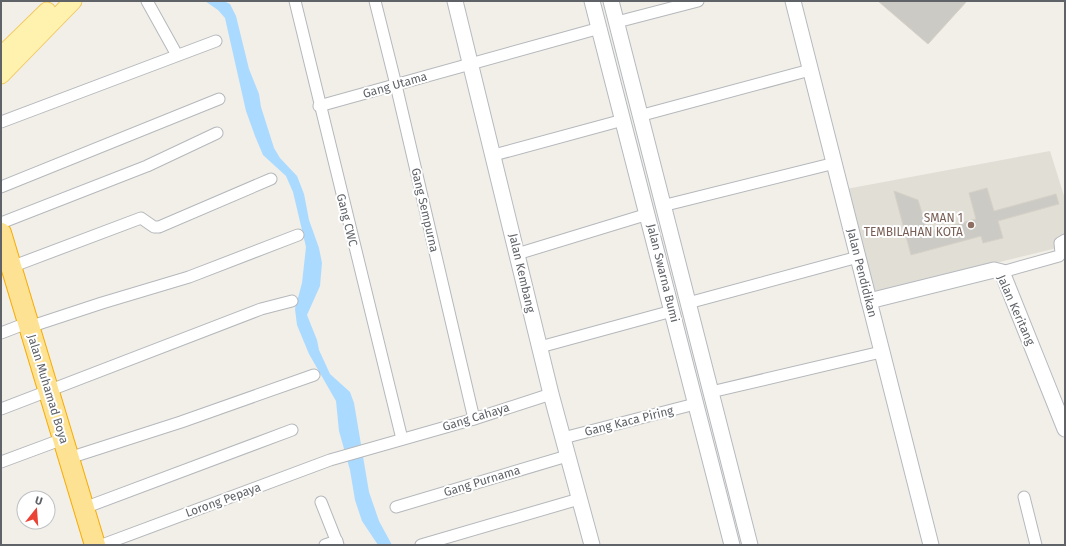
<svg xmlns="http://www.w3.org/2000/svg" width="1066" height="546" font-family="'Fira Sans',sans-serif">
<style>
.education{fill:#e1ded6}
.water{fill:#aadaff}
.building{fill:#cccac5;stroke:#d6d1c6}
.lines{fill:none;stroke-linecap:round;stroke-linejoin:round}
.street-casing{stroke:#b5b8bc;stroke-width:13}
.secondary-casing{stroke:#b6babf;stroke-width:17}
.primary-casing{stroke:#f2c960;stroke-width:19}
.highway-casing{stroke:#f9ab00;stroke-width:22}
.street{stroke:#fff;stroke-width:11}
.secondary{stroke:#fff;stroke-width:15}
.primary{stroke:#fff2af;stroke-width:17}
.highway{stroke:#fde293;stroke-width:20}
.education-dot{fill:#8d6e63;stroke:#fff;stroke-width:1.5}
.labels{text-anchor:middle;stroke-width:4;stroke-linejoin:round;paint-order:stroke}
.street-label{font-size:12px;fill:#5f6368;stroke:#fff}
.education-label{font-size:12px;fill:#785e54;stroke:#fff;text-anchor:end}
</style>
<rect width="100%" height="100%" fill="#f1efe8"/>
<polygon class="education" points="1050,151 1065,199 1065,246 874,293 846,189"/>
<polygon class="water" points="205,1 224,1 230,4 236,16 249,69 259,94 261,107 274,148 280,158 297,176 304,194 309,220 319,248 322,263 320,286 307,315 317,340 319,350 330,374 350,392 354,403 369,492 379,521 392,545 378,545 362,521 355,500 350,470 339,431 336,401 309,354 297,325 295,309 302,283 306,247 293,192 286,176 263,155 255,136 246,111 225,18 218,10"/>
<g class="building">
<polygon points="878,1 967,1 928,44"/>
<polygon points="987,188 994,211 1056,194 1059,204 998,221 1003,238 983,243 981,236 911,255 894,191 918,200 928,232 976,219 969,193"/>
</g>
<g class="lines">
<g class="street-casing">
<g id="street">
<polyline points="147,1 177,55"/>
<polyline points="295,1 402,439"/>
<polyline points="375,1 396,85 474,419"/>
<polyline points="617,22 698,1"/>
<polyline points="319,106 600,28"/>
<polyline points="639,116 810,70"/>
<polyline points="1,122 216,41"/>
<polyline points="494,155 623,120"/>
<polyline points="1,187 219,99"/>
<polyline points="662,206 835,163"/>
<polyline points="1,223 147,166 217,133"/>
<polyline points="517,254 648,214"/>
<polyline points="11,267 141,218 154,227 159,227 271,179"/>
<polyline points="1002,272 1059,256 1061,253 1060,243 1065,240"/>
<polyline points="688,303 858,257"/>
<polyline points="29,327 102,303 189,277 298,235"/>
<polyline points="1,333 27,323"/>
<polyline points="540,347 672,311"/>
<polyline points="711,392 881,352"/>
<polyline points="1,409 261,309 292,301"/>
<polyline points="563,438 695,404"/>
<polyline points="69,458 181,422 314,375"/>
<polyline points="1,462 63,439"/>
<polyline points="1024,497 1036,545"/>
<polyline points="321,502 338,545"/>
<polyline points="396,507 567,456"/>
<polyline points="84,508 292,430"/>
<polyline points="102,545 330,460 474,419 551,394"/>
<polyline points="325,545 337,541"/>
<polyline points="421,545 579,499"/>
</g>
</g>
<g class="secondary-casing">
<g id="secondary">
<polyline points="455,1 551,394 592,545"/>
<polyline points="592,1 732,545"/>
<polyline points="611,1 750,545"/>
<polyline points="793,1 931,545"/>
<polyline points="869,301 994,270 1002,272 1065,429"/>
</g>
</g>
<g class="primary-casing">
<g id="primary">
<polyline points="1,56 47,11"/>
<polyline points="1,75 73,1"/>
</g>
</g>
<g class="highway-casing">
<polyline id="highway" points="1,233 95,545"/>
</g>
<use href="#street" class="street"/>
<use href="#secondary" class="secondary"/>
<use href="#primary" class="primary"/>
<use href="#highway" class="highway"/>
</g>
<circle class="education-dot" cx="971" cy="225" r="4"/>
<g class="labels">
<g class="street-label">
<text transform="translate(395 85) rotate(-16)" y="4">Gang Utama</text>
<text transform="translate(425 210) rotate(77)" y="4">Gang Sempurna</text>
<text transform="translate(347 220) rotate(76)" y="4">Gang CWC</text>
<text transform="translate(522 273) rotate(77)" y="4">Jalan Kembang</text>
<text transform="translate(663 273) rotate(76)" y="4">Jalan Swarna Bumi</text>
<text transform="translate(862 273) rotate(76)" y="4">Jalan Pendidikan</text>
<text transform="translate(1016 310) rotate(66)" y="4">Jalan Keritang</text>
<text transform="translate(48 389) rotate(73)" y="4">Jalan Muhamad Boya</text>
<text transform="translate(476 417) rotate(-17)" y="4">Gang Cahaya</text>
<text transform="translate(629 421) rotate(-14)" y="4">Gang Kaca Piring</text>
<text transform="translate(482 481) rotate(-17)" y="4">Gang Purnama</text>
<text transform="translate(223 500) rotate(-20)" y="4">Lorong Pepaya</text>
</g>
<g class="education-label">
<text x="963" y="222">SMAN 1<tspan x="963" dy="14">TEMBILAHAN KOTA</tspan></text>
</g>
</g>
<rect width="1066" height="546" fill="none" stroke="#5f6368" stroke-width="4"/>
<g transform="translate(36 510) rotate(17)"><circle r="19" fill="#ffffff" stroke="#bfc1c3"/>
<path d="M0-3L7 15L0 10L-7 15Z" fill="#ea4335"/>
<text y="-6" font-size="11" font-weight="bold" text-anchor="middle" fill="#5f6368">U</text>
</g>
</svg>
